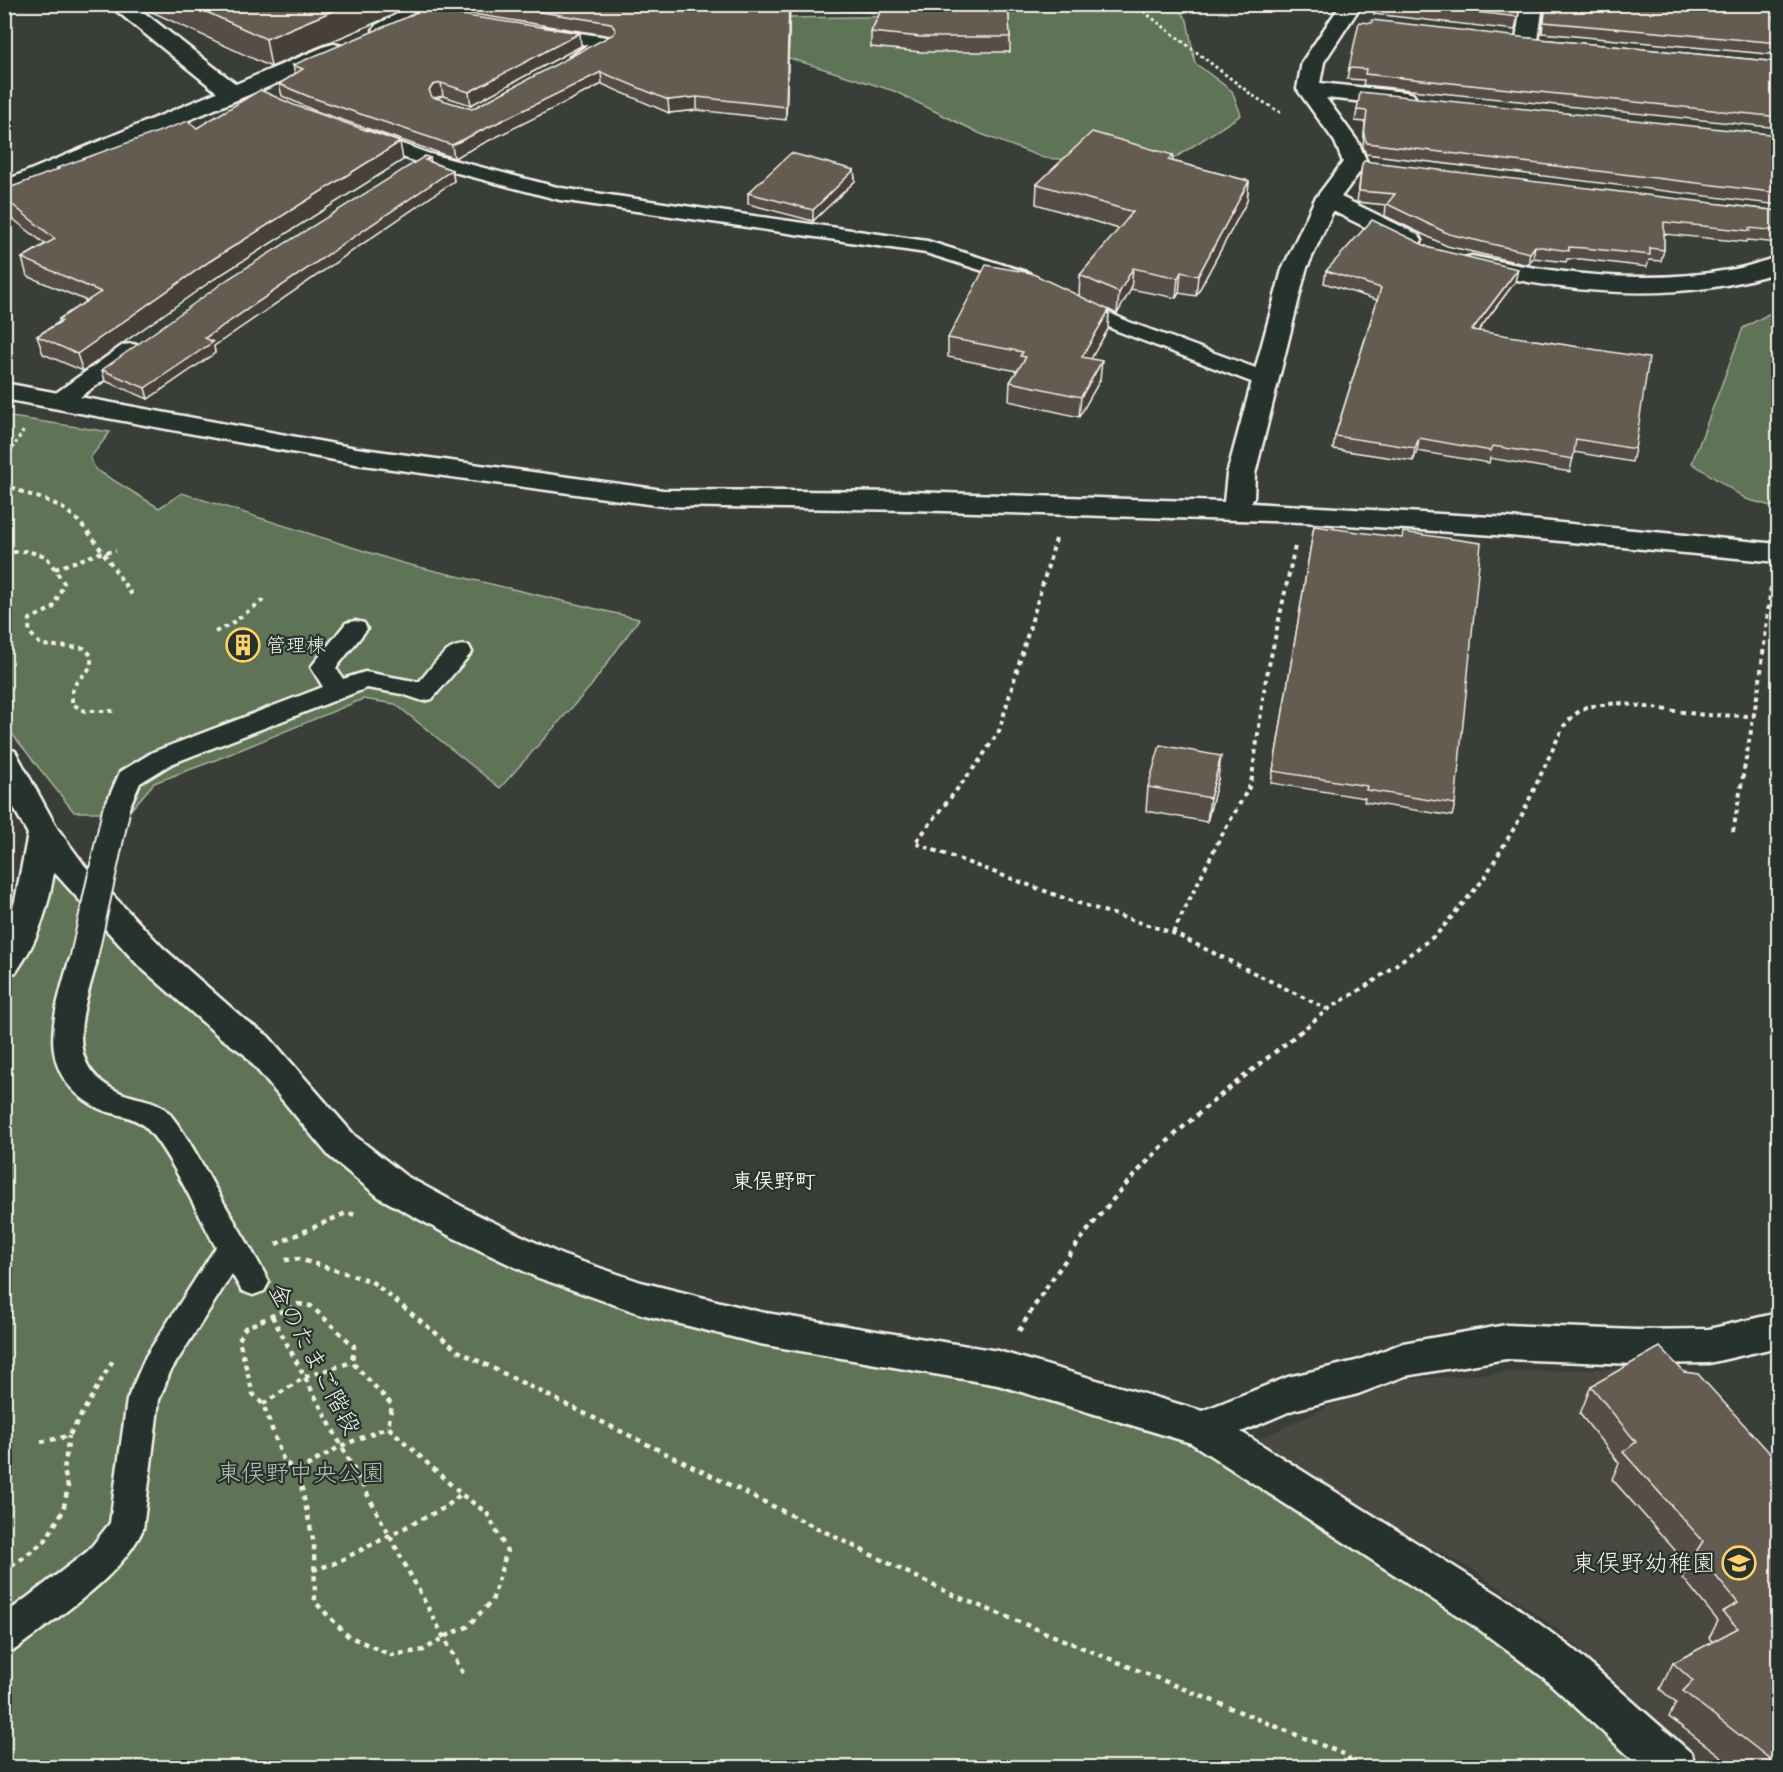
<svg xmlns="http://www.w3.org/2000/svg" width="1783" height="1772" font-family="'Comic Neue','Klee One',sans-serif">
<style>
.built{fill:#494a43}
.green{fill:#5f7356;stroke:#aab29f;stroke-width:1.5}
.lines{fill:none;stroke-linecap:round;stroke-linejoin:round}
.lane-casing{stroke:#f4f1e8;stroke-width:5}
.street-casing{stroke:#f4f1e8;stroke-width:5}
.path-far2{stroke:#f4f1e8;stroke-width:3;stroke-dasharray:3 3;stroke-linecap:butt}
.path-far1{stroke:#f4f1e8;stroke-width:4;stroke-dasharray:4.5 4.5;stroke-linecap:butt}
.path{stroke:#f4f1e8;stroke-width:4.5;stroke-dasharray:5 5;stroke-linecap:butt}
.lane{fill:#26332d;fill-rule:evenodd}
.street{fill:#26332d;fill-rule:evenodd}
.lane-bridge-casing{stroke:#f4f1e8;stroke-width:30;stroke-linecap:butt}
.lane-bridge{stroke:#26332d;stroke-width:26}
.wall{fill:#574e46;stroke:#f4f1e8;stroke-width:1.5}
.shaded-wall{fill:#474039;stroke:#f4f1e8;stroke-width:1.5}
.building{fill:#655b51;stroke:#f4f1e8;stroke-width:1.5}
.labels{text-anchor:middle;stroke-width:4.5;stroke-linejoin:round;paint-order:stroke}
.poi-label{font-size:20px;fill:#f4f1e8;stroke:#26332d;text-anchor:start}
.neighbourhood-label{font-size:21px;font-weight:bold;fill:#f4f1e8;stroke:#26332d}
.near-street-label{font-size:24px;fill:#f4f1e8;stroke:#26332d}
.near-park-label{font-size:24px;fill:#b8bfae;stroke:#26332d}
.near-poi-label{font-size:24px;fill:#f4f1e8;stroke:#26332d;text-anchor:end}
</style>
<rect width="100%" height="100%" fill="#393f38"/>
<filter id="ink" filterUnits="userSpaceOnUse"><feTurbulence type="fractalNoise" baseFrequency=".0167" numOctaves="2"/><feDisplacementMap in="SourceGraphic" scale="12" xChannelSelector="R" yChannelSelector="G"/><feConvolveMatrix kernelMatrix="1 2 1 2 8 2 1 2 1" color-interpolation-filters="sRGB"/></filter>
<g filter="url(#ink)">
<polygon class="built" points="1657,1367 1778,1767 1708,1767 1555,1627 1474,1570 1330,1494 1267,1452 1256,1441 1381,1381 1519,1372"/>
<g class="green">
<polygon points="973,5 1176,5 1187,20 1195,63 1232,91 1241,115 1173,159 1127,163 1044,158 981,134 894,91 735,41 784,18 940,16"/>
<polygon points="1778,306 1778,508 1746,499 1692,463 1743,328 1774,311"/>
<polygon points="5,416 110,432 90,458 95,469 159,508 182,493 402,563 639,619 591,686 500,788 395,704 363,699 213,761 154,783 129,812 74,812 5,725"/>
<polygon points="44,834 342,1146 549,1266 1203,1429 1675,1768 5,1768 4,963"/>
</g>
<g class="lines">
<g class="lane-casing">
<g id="lane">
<polygon points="546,28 606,37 612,38 615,42 612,46 579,62 573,61 570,57 588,45 540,37 537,33 540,29"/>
<polygon points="366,131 430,154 561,188 927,241 1029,273 1032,277 1029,281 1022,283 926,253 560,200 416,162 359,141 357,137 359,133"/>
<polygon points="1075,297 1129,322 1275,375 1278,380 1275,385 1267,386 1259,385 1115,330 1068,307 1065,303 1068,299"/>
<polygon points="131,344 139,345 142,350 139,355 69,405 61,407 53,405 50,400 53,395 123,345"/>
<path d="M355 621 364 623 367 629 336 668 343 679 365 672 419 682C433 667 447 641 469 646L472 652 432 699 423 701 402 694 367 688 171 764 140 783 125 817 116 820 107 817 103 811 120 772 153 752 323 687 311 667 346 623Z"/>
<path d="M83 951 93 954 97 961C84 1009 60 1066 119 1092 136 1100 156 1098 169 1113 188 1136 202 1165 217 1191 234 1221 253 1251 269 1282L264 1291 253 1295 242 1291 232 1274 170 1372 159 1400 143 1529C120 1579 59 1615 16 1649L4 1653V1615L88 1551 110 1523 127 1400 146 1356 216 1247C200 1218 166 1144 143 1125 130 1114 110 1115 96 1107 34 1073 53 1017 69 961L73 954Z"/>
</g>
</g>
<g class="street-casing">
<g id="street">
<polygon points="108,4 133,4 236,84 326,46 334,44 342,46 345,51 342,56 4,197 4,181 217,92"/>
<polygon points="416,4 443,4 441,9 392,35 384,37 376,35 373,30 376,25"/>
<polygon points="1341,4 1362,4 1324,62 1320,83 1405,92 1413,94 1416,99 1413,104 1405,106 1326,98 1358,142 1367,162 1341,197 1419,235 1422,240 1419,245 1410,247 1401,245 1333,211 1306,270 1255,474 1254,497 1251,503 1509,518 1778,544 1778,562 1509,536 1303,522 911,510 663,506 356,464 4,399 4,383 356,448 663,490 911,492 1224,502 1227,474 1282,270 1315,199 1343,162 1335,142 1297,89 1302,62"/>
<polygon points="1521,4 1543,4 1538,40 1535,45 1527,47 1519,45 1516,40"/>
<path d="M1472 256C1557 274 1643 285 1729 270 1746 268 1762 261 1778 257V272C1676 305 1566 294 1463 268L1460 263 1463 258Z"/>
<path d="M4 748 15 751 57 828 85 866 162 947 245 1020 268 1036 355 1136 406 1176 476 1214 562 1255 641 1282 760 1312 998 1351 1202 1411 1288 1377 1356 1361 1403 1343 1506 1325 1636 1330 1709 1329 1778 1313V1346L1769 1349 1709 1363 1636 1364 1506 1359 1405 1376 1358 1394 1293 1410 1241 1432 1510 1602 1574 1650 1691 1753 1697 1768H1642L1544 1678 1480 1630 1191 1443 998 1385 760 1344 641 1314 536 1277 450 1236 380 1198 329 1156 244 1054 221 1038 138 965 54 872C48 909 38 941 16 972L4 975V934L15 901 28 834 4 790Z"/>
</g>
</g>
<g class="path-far2">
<polyline points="1134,4 1252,95 1281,113"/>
<polyline points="9,454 24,430"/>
</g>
<g class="path-far1">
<polyline points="4,462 10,453"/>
<path d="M4 482C21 495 41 496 59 506 88 522 112 568 132 595"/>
<polyline points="1056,539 999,731 980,760 915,843 1072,901 1173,933 1327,1009"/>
<polyline points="4,553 26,551 46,556 64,583 53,608 30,619 29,632 41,645 84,648 91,655 91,667 76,683 72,692 72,704 85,711 117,711"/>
<polyline points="55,569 100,553 116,551"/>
<polyline points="215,632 231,624 266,598"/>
<polyline points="1733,832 1760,680 1771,586"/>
<polyline points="1173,933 1218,842 1251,784 1265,684 1295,546"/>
<polyline points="1299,1033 1327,1010 1374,981 1437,934 1483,880 1522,815 1563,727 1574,715 1586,707 1618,703 1704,715 1754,716"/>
</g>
<g class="path">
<polyline points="276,1244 346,1213 357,1215"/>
<polyline points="285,1260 299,1259 371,1281 458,1351 953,1595 1346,1755 1357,1768"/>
<polygon points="298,1304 311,1306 354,1346 352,1362 392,1405 388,1427 461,1494 487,1513 507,1551 492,1601 467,1627 444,1637 424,1650 391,1655 348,1636 315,1602 314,1544 298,1471 284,1462 263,1404 253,1394 239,1340 245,1328"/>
<polyline points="272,1316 464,1675"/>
<path d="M1019 1331C1054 1272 1096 1216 1143 1166 1190 1116 1247 1075 1300 1032"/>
<polyline points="263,1404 305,1377 352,1362"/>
<polyline points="41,1442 69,1436 113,1360"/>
<polyline points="298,1471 341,1446 388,1427"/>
<polyline points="313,1570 333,1564 446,1507 461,1494"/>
<polyline points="4,1572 45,1541 63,1511 68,1487 64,1470 69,1436"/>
</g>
<use href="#lane" class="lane"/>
<use href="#street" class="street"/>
<g class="lane-bridge-casing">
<polyline id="lane-bridge" points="83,961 116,811"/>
</g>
<use href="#lane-bridge" class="lane-bridge"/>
</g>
<g class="wall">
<polygon points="142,4 409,4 409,6 389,17 271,67 148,10 147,7"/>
<polygon points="466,4 790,4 786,120 697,110 669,113 602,84 454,158 313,110 282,96 279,84 295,74 293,65 581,46 471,105 443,96 434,98 472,109 611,36 467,13"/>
<polygon points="831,4 1008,4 1010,37 1010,52 921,52 871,47 871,32 880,12 831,10"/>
<polygon points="1375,4 1520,4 1515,30 1374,14"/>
<polygon points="1545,4 1726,4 1774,28 1779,27 1779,57 1778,55 1542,33"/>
<polygon points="1529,38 1779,62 1779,128 1363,85 1364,80 1347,79 1349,68"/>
<polygon points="1357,110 1779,135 1779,205 1366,154 1363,147 1365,122 1355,121"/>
<polygon points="197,128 403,160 214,279 83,371 43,354 37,336 59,322 59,319 87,301 27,276 22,258 45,244 4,212 4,190 58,170 57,168"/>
<polygon points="430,158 431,162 452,170 454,181 214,346 215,353 148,399 105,381 102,370"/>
<polygon points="1172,161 1249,181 1247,201 1196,296 1179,293 1176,298 1131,289 1117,314 1109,310 1108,329 1091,358 1100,380 1079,417 1009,401 1010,382 1017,371 948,357 948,338 1079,296 1080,275 1119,229 1036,204 1037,184"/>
<polygon points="1362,164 1779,211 1779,243 1747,240 1746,242 1664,234 1664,250 1661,261 1649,260 1647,267 1581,259 1567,259 1566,262 1533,258 1528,265 1447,246 1385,216 1386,205 1357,202"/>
<polygon points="854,170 855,181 813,221 748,204 748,193"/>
<polygon points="1430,248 1515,282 1478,331 1635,449 1632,462 1574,452 1570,472 1490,458 1489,463 1417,451 1413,461 1333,449 1335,436 1377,300 1324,283 1326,271"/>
<polygon points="1314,526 1455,804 1452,816 1364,802 1365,798 1271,783"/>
<polygon points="1218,779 1207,822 1146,811 1148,787"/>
<polygon points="1684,1372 1779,1463 1779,1767 1735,1767 1669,1717 1676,1703 1660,1689 1673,1663 1713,1642 1709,1638 1718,1621 1683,1578 1689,1566 1612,1479 1619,1463 1580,1414 1591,1386"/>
</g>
<g class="shaded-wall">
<polygon points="349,4 409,4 409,6 389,17 271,67 266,39"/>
<polygon points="789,4 790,4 786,120 786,107"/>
<polygon points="580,33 581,46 471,105 469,92"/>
<polygon points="601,72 602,84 454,158 452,145"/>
<polygon points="441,83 443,96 434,98 431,103 429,90 433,85"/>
<polygon points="697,97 697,110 669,113 668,100"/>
<polygon points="400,142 403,160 214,279 83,371 77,354 210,261"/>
<polygon points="1173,155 1171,175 1168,160"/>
<polygon points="452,170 454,181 214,346 215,353 148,399 145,388 205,338"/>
<polygon points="854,170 855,181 813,221 813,210"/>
<polygon points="1249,181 1247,201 1196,296 1198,276"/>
<polygon points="1535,246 1533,258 1528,265 1530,253"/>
<polygon points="1133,268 1131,289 1117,314 1119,293"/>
<polygon points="1518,269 1515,282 1469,343 1472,330"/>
<polygon points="1181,272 1179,293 1176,298 1178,278"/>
<polygon points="1109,310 1108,329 1081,376 1082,357"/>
<polygon points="1102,361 1100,380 1079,417 1081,397"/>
<polygon points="1419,438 1417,451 1413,461 1415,448"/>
<polygon points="1221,756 1218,779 1207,822 1210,798"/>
</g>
<g class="building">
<polygon points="189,4 349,4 266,39"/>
<polygon points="489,4 789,4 786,107 697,97 668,100 601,72 452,145 310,97 279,84 303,69 293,65 405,18 422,9 580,33 469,92 441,83 433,85 429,90 432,97 472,109 612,35 616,31 611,23"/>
<polygon points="884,4 1008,4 1010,37 921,37 871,32"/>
<polygon points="1408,4 1520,4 1518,17"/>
<polygon points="1546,4 1726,4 1774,10 1774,28 1779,27 1779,43 1544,22"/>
<polygon points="1372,20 1529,38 1779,62 1779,117 1365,74 1366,69 1349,68 1359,22 1372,23"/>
<polygon points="260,90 294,105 400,142 210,261 77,354 37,336 62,321 59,319 101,292 22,258 55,239 4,198 4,190 59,169 57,168 188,121 197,128"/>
<polygon points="1360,92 1779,135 1779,193 1367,143 1364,136 1367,111 1357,110"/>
<polygon points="1092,132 1173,155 1168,160 1249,181 1198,276 1181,272 1178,278 1133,268 1119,293 1080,275 1133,212 1037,184"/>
<polygon points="791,153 854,170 813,210 748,193"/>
<polygon points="425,156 430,158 425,160 452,170 205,338 213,342 145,388 102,370 228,279"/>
<polygon points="1364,161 1779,211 1779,231 1749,228 1750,231 1664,222 1664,250 1650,248 1650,255 1584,248 1569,247 1569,251 1535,246 1530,253 1449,234 1387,204 1395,194 1359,191 1362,164"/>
<polygon points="1372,220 1430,248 1518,269 1472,330 1649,358 1635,449 1576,439 1573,459 1493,446 1491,451 1419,438 1415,448 1335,436 1381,288 1326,271"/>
<polygon points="986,265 1031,273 1109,310 1082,357 1102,361 1081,397 1010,382 1026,357 1020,356 1023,352 948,338"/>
<polygon points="1314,526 1402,538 1403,532 1481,543 1455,804 1366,790 1367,786 1273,771"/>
<polygon points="1160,745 1221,756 1210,798 1148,787"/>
<polygon points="1660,1347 1684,1372 1698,1374 1779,1463 1779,1766 1683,1691 1693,1681 1673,1663 1738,1628 1722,1612 1738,1603 1696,1552 1703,1541 1623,1452 1636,1442 1591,1386"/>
</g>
</g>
<defs>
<g id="building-ring" transform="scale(1.725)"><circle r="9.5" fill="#26332d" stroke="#ffd166" stroke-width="1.5"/><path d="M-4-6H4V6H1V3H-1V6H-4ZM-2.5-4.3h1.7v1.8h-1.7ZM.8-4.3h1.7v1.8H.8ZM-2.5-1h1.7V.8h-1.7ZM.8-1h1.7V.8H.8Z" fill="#ffd166"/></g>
<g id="school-ring" transform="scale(1.725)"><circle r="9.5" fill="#26332d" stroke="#ffd166" stroke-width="1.5"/><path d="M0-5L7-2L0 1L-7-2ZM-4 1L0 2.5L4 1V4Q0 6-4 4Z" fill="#ffd166"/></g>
</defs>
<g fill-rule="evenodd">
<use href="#building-ring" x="243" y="645"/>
<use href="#school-ring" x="1739" y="1563"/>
</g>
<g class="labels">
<g class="poi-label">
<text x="266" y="652">管理棟</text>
</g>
<g class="neighbourhood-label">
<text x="774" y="1188">東俣野町</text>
</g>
<g class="near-street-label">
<text transform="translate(315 1359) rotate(62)" y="8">金のたまご階段</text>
</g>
<g class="near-park-label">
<text x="301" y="1481">東俣野中央公園</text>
</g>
<g class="near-poi-label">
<text x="1716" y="1571">東俣野幼稚園</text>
</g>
</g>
<rect width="1783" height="1772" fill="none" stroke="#26332d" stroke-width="24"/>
<rect x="12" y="12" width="1759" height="1748" fill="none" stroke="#f4f1e8" stroke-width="2" filter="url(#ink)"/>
</svg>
